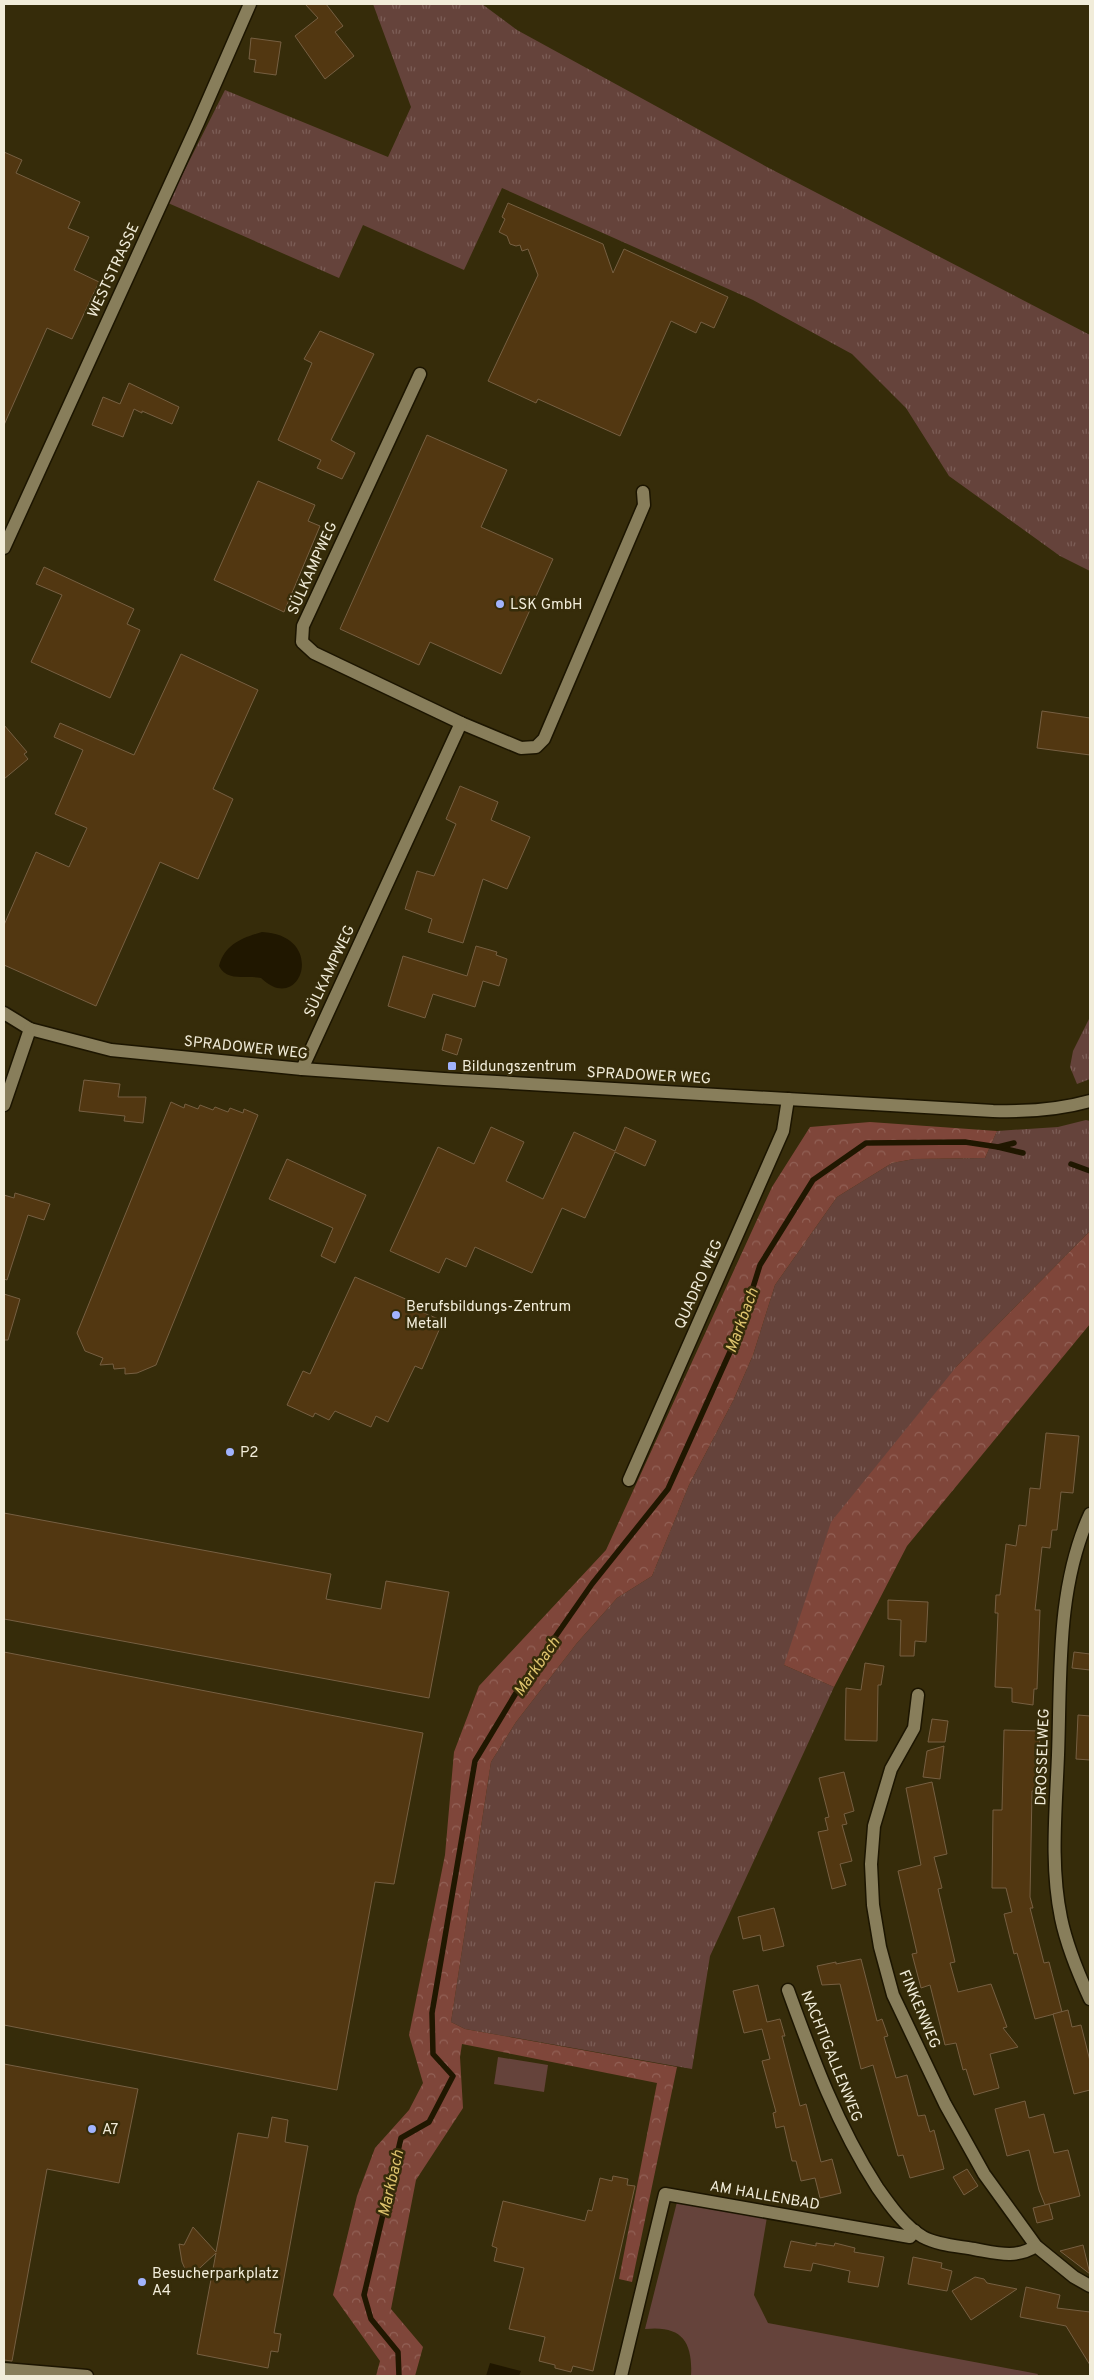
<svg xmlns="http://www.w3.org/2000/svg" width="1094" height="2380" font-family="Overpass,sans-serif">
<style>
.grass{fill:url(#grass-tufts)}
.forest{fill:url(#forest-crowns)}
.green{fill:#65433b}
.water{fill:#201700}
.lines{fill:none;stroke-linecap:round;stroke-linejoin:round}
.stream{stroke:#201700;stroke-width:5.5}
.building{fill:#523711;stroke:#765f42}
.street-casing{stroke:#1c1500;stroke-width:15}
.street{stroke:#887e5b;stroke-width:12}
.poi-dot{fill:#a1b3fd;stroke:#362c0a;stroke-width:2}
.labels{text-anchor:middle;stroke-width:5;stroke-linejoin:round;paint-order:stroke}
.street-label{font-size:15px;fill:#f1ecd9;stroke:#362c0a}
.poi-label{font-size:15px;fill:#f1ecd9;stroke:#362c0a;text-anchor:start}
.water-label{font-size:16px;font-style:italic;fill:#ddc36d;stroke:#362c0a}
</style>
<defs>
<pattern id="grass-tufts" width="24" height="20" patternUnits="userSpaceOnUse" patternTransform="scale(1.25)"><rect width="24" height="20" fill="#65433b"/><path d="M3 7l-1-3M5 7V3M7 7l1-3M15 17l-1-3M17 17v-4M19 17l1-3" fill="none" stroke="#7c5e57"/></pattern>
<pattern id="forest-crowns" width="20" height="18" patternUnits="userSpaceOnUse" patternTransform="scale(1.25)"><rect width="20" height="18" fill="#7f463a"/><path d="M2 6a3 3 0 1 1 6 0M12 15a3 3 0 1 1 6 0" fill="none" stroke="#926156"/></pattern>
</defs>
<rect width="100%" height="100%" fill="#362c0a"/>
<g class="grass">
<polygon points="373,4 482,4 517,30 767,167 1090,335 1090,571 1060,556 949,476 906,408 852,354 753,300 502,188 464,270 363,225 339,278 168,203 225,90 388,157 411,107"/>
<polygon points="1090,1017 1090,1079 1077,1084 1070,1067 1073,1051"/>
<polygon points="1086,1120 1090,1121 1090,1231 957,1366 784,1665 834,1687 710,1956 692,2069 465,2029 451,2022 491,1762 516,1722 577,1643 617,1598 652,1576 689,1485 733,1401 753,1355 775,1285 837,1197 892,1163 914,1159 985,1158 997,1131 1058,1127"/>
</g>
<g class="forest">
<polygon points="870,1122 997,1131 985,1158 914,1159 892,1163 837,1197 775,1285 753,1355 733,1401 689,1485 652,1576 617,1598 577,1643 516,1722 491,1762 451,2022 465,2029 677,2067 632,2282 619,2279 657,2083 462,2044 460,2057 463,2108 416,2180 391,2309 423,2347 415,2376 376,2376 380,2361 333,2295 357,2196 375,2148 409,2110 423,2083 409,2035 445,1855 454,1752 479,1686 606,1550 772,1187 810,1127"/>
<polygon points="1090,1231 1090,1324 907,1546 834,1687 784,1665 831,1522 957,1366"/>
</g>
<g class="green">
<polygon points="498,2057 548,2065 544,2092 494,2084"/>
<path d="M677 2202 767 2217 754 2295 768 2323 1038 2374 1037 2376H691C693 2342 682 2325 645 2329Z"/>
</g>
<g class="water">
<path d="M262 932C328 935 301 1017 261 978 246 975 227 982 219 966 225 944 242 938 262 932Z"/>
<polygon points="490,2363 521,2371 519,2376 486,2376"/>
</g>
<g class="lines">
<g class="stream">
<polyline points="998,1147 1023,1153"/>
<polyline points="1071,1164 1090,1171"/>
<polyline points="399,2376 398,2352 371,2319 364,2295 401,2138 429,2122 453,2076 433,2054 432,2013 475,1761 516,1693 592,1584 668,1489 739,1332 760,1265 813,1180 866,1143 965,1142 998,1147 1014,1143"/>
</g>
</g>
<g class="building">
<polygon points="305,4 326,4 343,26 335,32 354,56 325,79 295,36 318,18"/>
<polygon points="251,38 281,42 276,75 254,72 256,60 249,59"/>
<polygon points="4,152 22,160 16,173 80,202 68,228 89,237 74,270 99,282 72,339 47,328 4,425"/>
<polygon points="508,203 603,244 613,273 624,249 728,297 714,328 701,322 696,333 671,321 620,436 538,399 536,403 488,381 538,275 528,249 522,251 520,245 516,246 510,244 507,236 499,232 505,219 502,217"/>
<polygon points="320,331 374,354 331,440 355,453 342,479 317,468 321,460 278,440 312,363 304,359"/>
<polygon points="129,383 179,407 172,424 142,411 142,413 134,409 123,437 92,425 103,397 120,404"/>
<polygon points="427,435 507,470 481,527 553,559 501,674 430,642 419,665 340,629"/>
<polygon points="258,481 315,505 308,521 320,526 284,612 214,580"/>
<polygon points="44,567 134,609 127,624 140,630 110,698 31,662 62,595 36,584"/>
<polygon points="181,654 258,690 213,789 233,799 198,879 160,862 96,1006 4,965 4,925 36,852 69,867 87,828 55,814 83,750 54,737 60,723 134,755"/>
<polygon points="1042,711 1090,718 1090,755 1037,748"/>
<polygon points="4,725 27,752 24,754 28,759 4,779"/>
<polygon points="460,786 498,802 491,820 530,837 507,889 483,879 463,943 428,932 432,919 405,909 417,871 434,876 456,824 446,819"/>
<polygon points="476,946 497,952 496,955 507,959 499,986 483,981 475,1007 433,994 425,1018 388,1006 403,956 467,976"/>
<polygon points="446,1034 462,1039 457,1055 442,1050"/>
<polygon points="84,1080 120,1084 118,1097 146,1097 143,1123 124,1121 125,1116 79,1111"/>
<polygon points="171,1102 184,1108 185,1104 198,1109 200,1105 213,1110 215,1107 228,1112 230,1108 243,1113 244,1109 258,1115 156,1365 137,1373 125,1374 125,1368 114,1369 113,1364 100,1365 103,1358 85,1351 77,1333"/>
<polygon points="491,1127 524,1142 506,1181 543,1199 574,1132 615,1151 625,1127 656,1141 645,1166 615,1152 585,1218 562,1208 532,1273 475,1247 466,1267 446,1258 439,1273 390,1251 438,1147 474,1164"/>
<polygon points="287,1159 366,1195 335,1263 321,1256 333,1228 269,1199"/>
<polygon points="15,1193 50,1204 44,1220 28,1215 7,1280 4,1279 4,1195 14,1198"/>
<polygon points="355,1277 417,1304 415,1309 443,1321 422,1369 415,1366 388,1422 376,1416 371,1427 335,1411 329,1420 315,1413 313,1417 287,1405 303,1371 310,1374"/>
<polygon points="4,1294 20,1299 8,1340 4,1340"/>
<polygon points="1046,1433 1079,1436 1073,1493 1061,1492 1057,1530 1052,1530 1050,1548 1042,1547 1035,1610 1040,1610 1037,1689 1034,1689 1033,1705 1012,1702 1012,1688 995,1687 998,1613 995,1613 996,1595 1000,1595 1006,1544 1016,1546 1019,1525 1026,1526 1030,1488 1040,1489"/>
<polygon points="4,1513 331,1574 326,1599 381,1609 386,1581 449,1592 429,1698 4,1619"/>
<polygon points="888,1600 928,1602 926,1642 915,1641 914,1656 900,1656 901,1620 888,1619"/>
<polygon points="4,1652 423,1733 394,1884 375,1882 337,2090 4,2025"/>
<polygon points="1074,1652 1090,1654 1090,1670 1072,1668"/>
<polygon points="865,1663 884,1666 881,1685 878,1685 877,1741 845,1740 846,1688 861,1690"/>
<polygon points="1078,1715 1090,1716 1090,1760 1076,1759"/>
<polygon points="932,1719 948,1721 945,1742 928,1742"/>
<polygon points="1004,1730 1040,1731 1038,1791 1032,1791 1030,1897 1033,1908 1030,1908 1044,1963 1049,1962 1062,2012 1035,2019 1017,1953 1014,1954 1004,1914 1012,1912 1006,1888 992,1888 993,1810 1002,1810"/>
<polygon points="944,1746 940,1779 923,1777 927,1751"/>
<polygon points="844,1772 854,1811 844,1814 847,1824 842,1825 852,1861 840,1864 846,1885 832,1889 818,1832 828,1830 825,1818 829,1817 819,1778"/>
<polygon points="932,1782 947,1854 934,1857 942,1888 938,1889 955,1962 950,1963 958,1992 991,1984 1007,2027 1003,2028 1018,2047 990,2054 999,2088 974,2095 966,2069 963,2070 956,2043 945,2045 930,1985 921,1988 912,1954 917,1953 898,1871 921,1865 906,1788"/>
<polygon points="774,1908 784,1946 763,1951 760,1935 743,1939 738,1917"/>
<polygon points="861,1959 877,2021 882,2019 888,2036 884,2037 896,2078 907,2075 918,2116 925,2115 930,2132 934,2130 944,2169 910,2178 903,2155 898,2156 873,2065 861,2069 840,1984 822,1985 817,1966 836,1962 836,1964"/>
<polygon points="758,1985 767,2022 780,2019 785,2036 782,2036 800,2106 806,2104 821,2162 832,2159 841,2193 820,2198 815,2178 801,2181 796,2161 792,2161 784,2126 776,2128 773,2113 776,2112 762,2061 770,2059 762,2029 744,2033 733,1991"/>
<polygon points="1068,2010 1072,2027 1081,2025 1090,2061 1090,2090 1074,2094 1053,2014"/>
<polygon points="4,2064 138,2089 119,2183 47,2169 12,2361 4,2360"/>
<polygon points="1025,2101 1029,2118 1044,2114 1054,2153 1068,2150 1080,2196 1045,2205 1039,2190 1029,2150 1007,2156 995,2109"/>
<polygon points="272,2117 288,2120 285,2142 308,2146 274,2333 281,2334 278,2352 271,2351 268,2368 197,2354 216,2253 189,2278 182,2262 179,2244 184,2245 193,2227 216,2252 238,2133 268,2138"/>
<polygon points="967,2169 978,2186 964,2195 953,2177"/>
<polygon points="613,2176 628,2179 627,2185 635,2186 593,2371 573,2366 571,2372 555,2368 555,2365 539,2361 545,2337 509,2329 524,2268 494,2261 497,2248 492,2246 503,2201 585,2221 588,2210 592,2211 600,2178 612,2181"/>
<polygon points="1049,2204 1053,2219 1037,2223 1033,2208"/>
<polygon points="791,2241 816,2246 816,2243 834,2246 835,2243 855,2248 854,2252 884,2257 878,2287 848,2282 850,2271 813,2263 811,2271 784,2267"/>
<polygon points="1083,2245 1090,2274 1060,2251"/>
<polygon points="913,2257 942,2263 941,2268 952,2271 947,2291 908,2284"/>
<polygon points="975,2277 984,2279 987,2283 1017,2289 971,2320 952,2291"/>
<polygon points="1026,2287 1060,2295 1057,2308 1090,2312 1090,2365 1066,2326 1020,2317"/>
</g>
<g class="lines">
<g class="street-casing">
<g id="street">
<polyline points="420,374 303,626 302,642 314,653 461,723 521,748 536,747 544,739 644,505 643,492"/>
<polyline points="4,548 198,123 250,4"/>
<path d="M4 1013 30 1029 111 1050 302 1069 444 1079 993 1111C1027 1112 1058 1110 1090 1101"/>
<polyline points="302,1069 461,723"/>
<polyline points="4,1105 30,1029"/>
<polyline points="629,1480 783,1131 788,1099"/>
<path d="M1090 1514C1056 1588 1061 1675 1058 1755 1056 1809 1050 1865 1061 1918 1067 1947 1078 1973 1090 1999"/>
<polyline points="918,1695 914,1728 891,1769 874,1826 871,1864 873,1905 880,1947 893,1995 945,2104 984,2174 1036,2246 1074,2277 1090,2286"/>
<path d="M788 1990C813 2059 837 2125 877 2187 889 2204 904 2226 923 2237 938 2245 957 2246 974 2249 997 2253 1016 2259 1036 2246"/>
<polyline points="4,2369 87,2376"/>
<polyline points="621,2376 665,2194 910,2237 915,2231"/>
</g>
</g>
<use href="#street" class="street"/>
</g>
<g class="poi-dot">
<circle cx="500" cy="604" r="5"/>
<rect x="447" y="1061" width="10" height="10" rx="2.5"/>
<circle cx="396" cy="1315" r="5"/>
<circle cx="230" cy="1452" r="5"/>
<circle cx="92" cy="2129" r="5"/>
<circle cx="142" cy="2282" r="5"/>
</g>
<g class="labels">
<g class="street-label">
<text transform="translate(113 270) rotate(-65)" y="5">WESTSTRASSE</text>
<text transform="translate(312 568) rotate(-66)" y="5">SÜLKAMPWEG</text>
<text transform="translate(329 971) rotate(-65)" y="5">SÜLKAMPWEG</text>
<text transform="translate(246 1047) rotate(6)" y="5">SPRADOWER WEG</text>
<text transform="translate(649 1075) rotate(3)" y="5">SPRADOWER WEG</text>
<text transform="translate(698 1284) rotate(-66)" y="5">QUADRO WEG</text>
<text transform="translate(1042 1757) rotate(-88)" y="5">DROSSELWEG</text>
<text transform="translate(920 2009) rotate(67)" y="5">FINKENWEG</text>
<text transform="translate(832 2056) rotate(68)" y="5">NACHTIGALLENWEG</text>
<text transform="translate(765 2195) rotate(10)" y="5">AM HALLENBAD</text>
</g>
<g class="poi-label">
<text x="510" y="609">LSK GmbH</text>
<text x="462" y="1071">Bildungszentrum</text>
<text x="406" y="1311">Berufsbildungs-Zentrum<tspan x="406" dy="17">Metall</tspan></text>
<text x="240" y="1457">P2</text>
<text x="102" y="2134">A7</text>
<text x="152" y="2278">Besucherparkplatz<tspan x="152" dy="17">A4</tspan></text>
</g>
<g class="water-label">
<text transform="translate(741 1320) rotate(-70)" y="6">Markbach</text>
<text transform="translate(536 1666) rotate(-55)" y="6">Markbach</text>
<text transform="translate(390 2183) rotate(-77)" y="6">Markbach</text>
</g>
</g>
<rect width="1094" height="2380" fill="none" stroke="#f1ecd9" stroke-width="10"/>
</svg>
